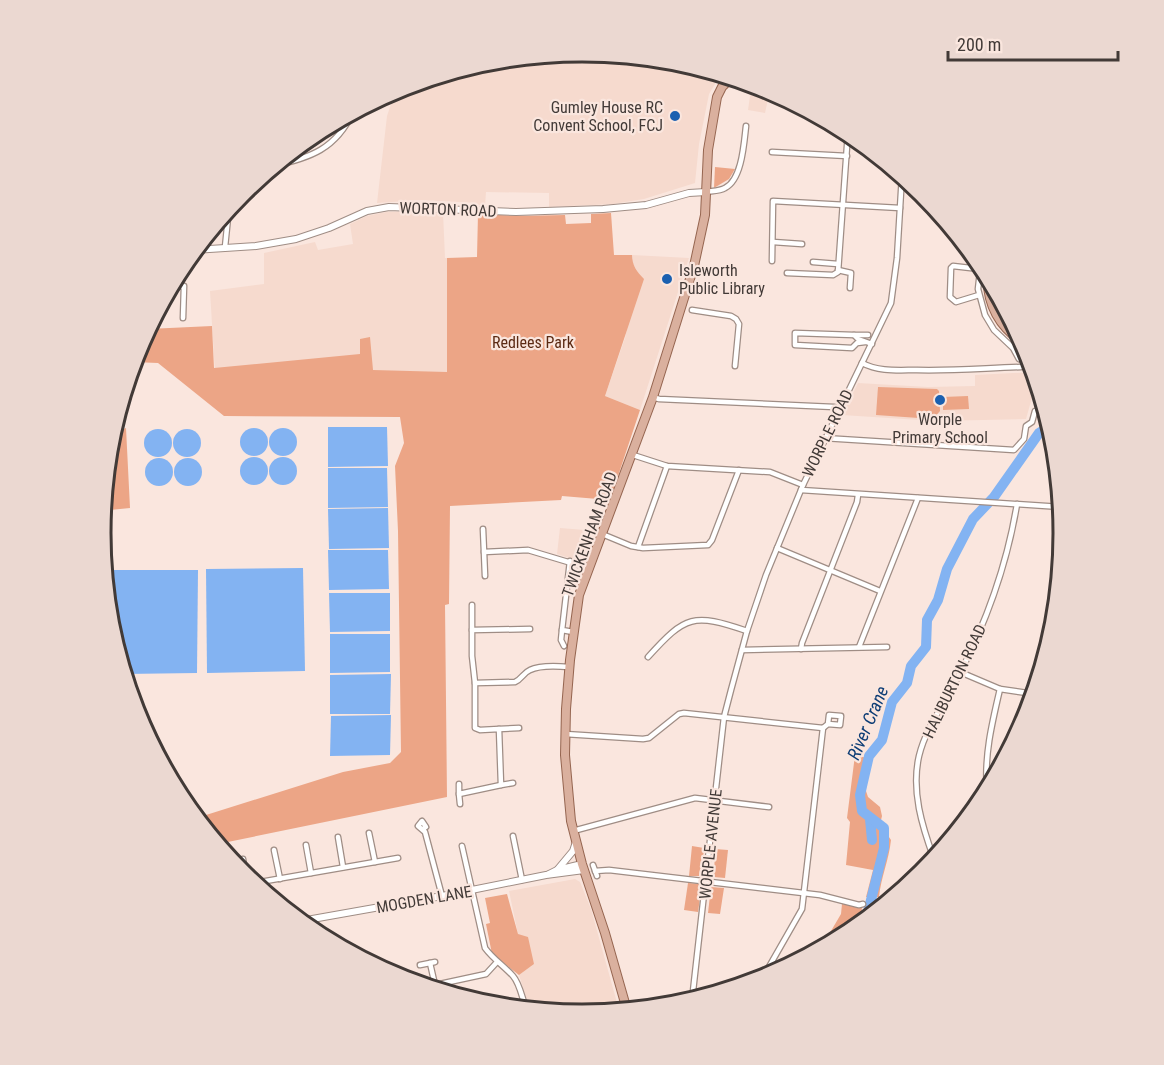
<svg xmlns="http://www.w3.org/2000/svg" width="1164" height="1065" font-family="'Roboto Condensed',sans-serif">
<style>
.built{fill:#f6dace}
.green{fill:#eca586}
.water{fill:#83b3f2}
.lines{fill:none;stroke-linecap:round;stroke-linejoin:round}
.river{stroke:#83b3f2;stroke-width:10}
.minor-casing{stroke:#9f8d85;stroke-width:7}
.tertiary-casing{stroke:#9f8d85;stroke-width:8}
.primary-casing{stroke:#956550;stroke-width:10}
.minor{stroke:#fff;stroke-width:4.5}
.tertiary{stroke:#fff;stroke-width:6}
.primary{stroke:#dab09e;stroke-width:8}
.poi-dot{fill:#1b60b0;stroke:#fae6de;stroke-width:2}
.labels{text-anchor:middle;stroke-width:4.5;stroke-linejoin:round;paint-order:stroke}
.poi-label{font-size:16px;fill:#423a37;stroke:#fae6de;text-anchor:end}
.street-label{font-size:16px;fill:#423a37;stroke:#fae6de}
.park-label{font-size:16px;fill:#5c2a13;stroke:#fae6de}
.water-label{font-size:18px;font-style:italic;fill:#0d3d75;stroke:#fae6de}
.rim{fill:none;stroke:#423a37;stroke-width:3}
</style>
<rect width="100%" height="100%" fill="#fae6de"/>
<g class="built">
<polygon points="582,51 676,60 724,75 718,79 709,94 699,144 695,183 644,199 613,204 549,207 549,193 486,192 485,206 480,206 476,203 421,200 377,203 387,116 396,89 488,60"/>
<polygon points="736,79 770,90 765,113 748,110 751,89 731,85"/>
<polygon points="424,211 443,212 445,258 447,258 448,373 215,373 210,291 264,284 264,253 315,242 318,250 353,244 350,224 367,216 386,212"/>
<polygon points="632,255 689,258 640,410 605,396 625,338 639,274 632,262"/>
<polygon points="1034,372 1039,387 1033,394 1026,419 935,421 842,415 858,383 928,387 975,386 975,375"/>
<polygon points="560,528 597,531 586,558 578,561 557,554"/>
<polygon points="575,879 580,882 591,909 619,1010 582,1014 530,1009 519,975 534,964 518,934 509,891"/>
</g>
<g class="green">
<polygon points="715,167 735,169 729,179 714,188"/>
<path d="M611 213 614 255H632C632 265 637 272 644 279L605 396 640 410 610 500 562 496 561 500 450 506 449 604 445 605 447 797 218 844 199 821 206 815 343 772 390 763 401 752 398 531 395 466 404 443 400 417 224 416 158 363 133 362 137 348 148 329 212 326 214 368 360 354V339L370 337 373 370 447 372V258L477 257 478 214 519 216 565 215 566 224 591 223V214Z"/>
<polygon points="878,387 937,389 939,391 940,411 933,419 876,415"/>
<polygon points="968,396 969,409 943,410 943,397"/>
<polygon points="126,428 130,508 110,510 103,503 106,479 113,479 121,430"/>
<path d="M855 755 867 758 866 791 868 797 880 807 882 816 880 824 891 840C889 860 881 877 879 897H866L873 870 846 865 850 822 847 818Z"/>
<polygon points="692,846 704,848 702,869 700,869 699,876 689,876"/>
<polygon points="715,849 728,850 725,878 714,877"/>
<polygon points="688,883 702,884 698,912 684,910"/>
<polygon points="711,887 724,888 720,914 708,913"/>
<polygon points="507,894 518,934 528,937 534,964 519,975 492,954 486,924 490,923 485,898"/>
<polygon points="842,904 862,907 861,923 849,933 821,948 841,914"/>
</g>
<g class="water">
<polygon points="328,427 387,427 388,466 328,467"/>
<circle cx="254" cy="442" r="14"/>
<circle cx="283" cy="442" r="14"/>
<circle cx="158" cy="443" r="14"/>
<circle cx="187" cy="443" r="14"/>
<circle cx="283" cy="471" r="14"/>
<circle cx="254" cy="471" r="14"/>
<circle cx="188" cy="472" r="14"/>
<circle cx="159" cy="472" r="14"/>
<polygon points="328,468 387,468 388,507 328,508"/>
<polygon points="388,508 389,548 329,549 328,509"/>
<polygon points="328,550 388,550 389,589 329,590"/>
<polygon points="303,568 305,671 207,673 206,569"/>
<polygon points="104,570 198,570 197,673 124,674 110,626"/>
<polygon points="329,593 390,593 390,631 330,632"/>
<polygon points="330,634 390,634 390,672 330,673"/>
<polygon points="391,674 390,714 330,714 330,675"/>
<polygon points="391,715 390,755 330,756 331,716"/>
</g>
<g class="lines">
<g class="river">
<polyline points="870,819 872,840"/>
<polyline points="866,920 884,848 884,828 862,811 860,795 869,756 882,740 892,702 907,683 911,666 926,647 927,620 938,600 947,569 973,519 994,497 1039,433 1050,426"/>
</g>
<g class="minor-casing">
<g id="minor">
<polyline points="772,152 847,156"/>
<path d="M273 166C310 158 336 149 353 112"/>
<path d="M706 192C712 191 720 191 725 188 742 180 744 143 746 126"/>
<polyline points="773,242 802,244"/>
<polyline points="225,247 229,208"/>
<polyline points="772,261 773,201 900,208"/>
<polyline points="813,262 838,264"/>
<polyline points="981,263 978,289 985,315 994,330 1013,348 1019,359 1031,362"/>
<polyline points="838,270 851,273 850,288"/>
<polyline points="787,273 833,275 838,272 848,132"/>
<polyline points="170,287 184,286 183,318"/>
<polyline points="979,295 956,302 950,297 951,268 953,266 979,269"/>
<polyline points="692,310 731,316 736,319 739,324 735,366"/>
<polyline points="854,335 868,335"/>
<polyline points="865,342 857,343 852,348 795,345 795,333 854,335 858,339 872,344"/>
<path d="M862 363C879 372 898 370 917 370 952 371 986 368 1021 367"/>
<polyline points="653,397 659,399 834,407 838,409"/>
<polyline points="824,438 1014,450 1024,439 1026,426 1032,422 1035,411"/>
<polyline points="633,455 667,466 770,472 803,485"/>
<polyline points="801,490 1061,507"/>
<polyline points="483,529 484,552 528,550 588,568"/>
<polyline points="602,534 631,546 643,548 708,545 712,540 739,470"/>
<polyline points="638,547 667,466"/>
<polyline points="777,548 880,591"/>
<polyline points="484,552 485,576"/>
<polyline points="570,561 562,630 573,632"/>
<polyline points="472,605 472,630"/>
<path d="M530 629 472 630V656L475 683 515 682C522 679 523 673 530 670 540 665 558 666 569 667"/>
<polyline points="562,630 561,640 564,646"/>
<polyline points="859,647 918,498"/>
<polyline points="801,649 802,643 857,502 858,495"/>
<polyline points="742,650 887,647"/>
<path d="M648 657C686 615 693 613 747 631"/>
<polyline points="960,672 1000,689 1034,694"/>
<polyline points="475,683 475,728 480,730 499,729 501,785 513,783"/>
<polyline points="823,728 828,724 829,715 841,716 840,725 828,724"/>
<polyline points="499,729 519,728"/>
<polyline points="565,734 643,739 649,738 679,714 684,713 823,728"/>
<polyline points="459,784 459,794 501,785"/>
<path d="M987 790C984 756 992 723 1000 689"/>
<polyline points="459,794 460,804"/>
<polyline points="423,829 426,827 422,821 418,826 425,832 442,896"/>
<polyline points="573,831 695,798 769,807"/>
<polyline points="369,833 375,862"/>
<polyline points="513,836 522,880"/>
<polyline points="338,837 343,867"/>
<polyline points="306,845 311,873"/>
<path d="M462 846 485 948C493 959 504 966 513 976 520 984 522 998 526 1008"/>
<polyline points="274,850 280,879"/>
<polyline points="243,859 246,877"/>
<path d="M934 859C922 826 911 791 919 756 926 727 945 703 958 677 986 623 1007 565 1017 504"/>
<polyline points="593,865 597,876"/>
<polyline points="595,871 609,870 820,895 859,905 863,904"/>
<polyline points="254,883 398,858"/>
<polyline points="883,903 887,902"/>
<polyline points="430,963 435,985 486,974 497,962"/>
<polyline points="420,965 435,962"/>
<polyline points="762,979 802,909 823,728"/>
<polyline points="692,1000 718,770 724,717 731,690 747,631 766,575 803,485 891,303 897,258 902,175"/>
</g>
</g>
<g class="tertiary-casing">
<g id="tertiary">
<polyline points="194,250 256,246 296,239 329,228 367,211 389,207 516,212 603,209 646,205 689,193 706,192"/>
<polyline points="558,869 573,851 576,842"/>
<polyline points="549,874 557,870 582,864"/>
<polyline points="301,921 442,896 546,875 584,870"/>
</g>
</g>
<g class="primary-casing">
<g id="primary">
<path d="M988 275C986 304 1000 328 1024 343"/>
<polyline points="627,1010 605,933 582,864 571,821 565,755 566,709 570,660 579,595 653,397 694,266 705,215 708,150 717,97 722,87 732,77"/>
</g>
</g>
<use href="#minor" class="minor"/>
<use href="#tertiary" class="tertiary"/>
<use href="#primary" class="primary"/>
</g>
<g class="poi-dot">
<circle cx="675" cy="116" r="6"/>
<circle cx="667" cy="279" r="6"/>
<circle cx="940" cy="400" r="6"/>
</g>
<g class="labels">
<g class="poi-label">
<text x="663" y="113">Gumley House RC<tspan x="663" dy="18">Convent School, FCJ</tspan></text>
<text x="679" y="276" text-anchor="start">Isleworth<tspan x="679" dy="18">Public Library</tspan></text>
<text x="940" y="425" text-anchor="middle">Worple<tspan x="940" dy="18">Primary School</tspan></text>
</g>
<g class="street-label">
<text transform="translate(448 209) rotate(2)" y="6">WORTON ROAD</text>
<text transform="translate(827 433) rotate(-64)" y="6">WORPLE ROAD</text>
<text transform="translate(589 534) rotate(-70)" y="6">TWICKENHAM ROAD</text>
<text transform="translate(954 681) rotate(-64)" y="6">HALIBURTON ROAD</text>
<text transform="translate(710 844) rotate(-84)" y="6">WORPLE AVENUE</text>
<text transform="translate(424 899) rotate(-10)" y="6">MOGDEN LANE</text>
</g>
<g class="park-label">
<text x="533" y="348">Redlees Park</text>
</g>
<g class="water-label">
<text transform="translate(868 723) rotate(-67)" y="6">River Crane</text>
</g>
</g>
<path d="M0 0H1164V1065H0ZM111 533a471 471 0 1 1 942 0a471 471 0 1 1-942 0Z" fill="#ebd8d1" fill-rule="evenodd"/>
<path class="rim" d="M111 533a471 471 0 1 1 942 0a471 471 0 1 1-942 0Z"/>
<path d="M948 51v9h170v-9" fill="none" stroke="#423a37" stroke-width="3"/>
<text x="957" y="51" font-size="18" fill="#423a37" stroke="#fae6de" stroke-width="4.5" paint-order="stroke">200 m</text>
</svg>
